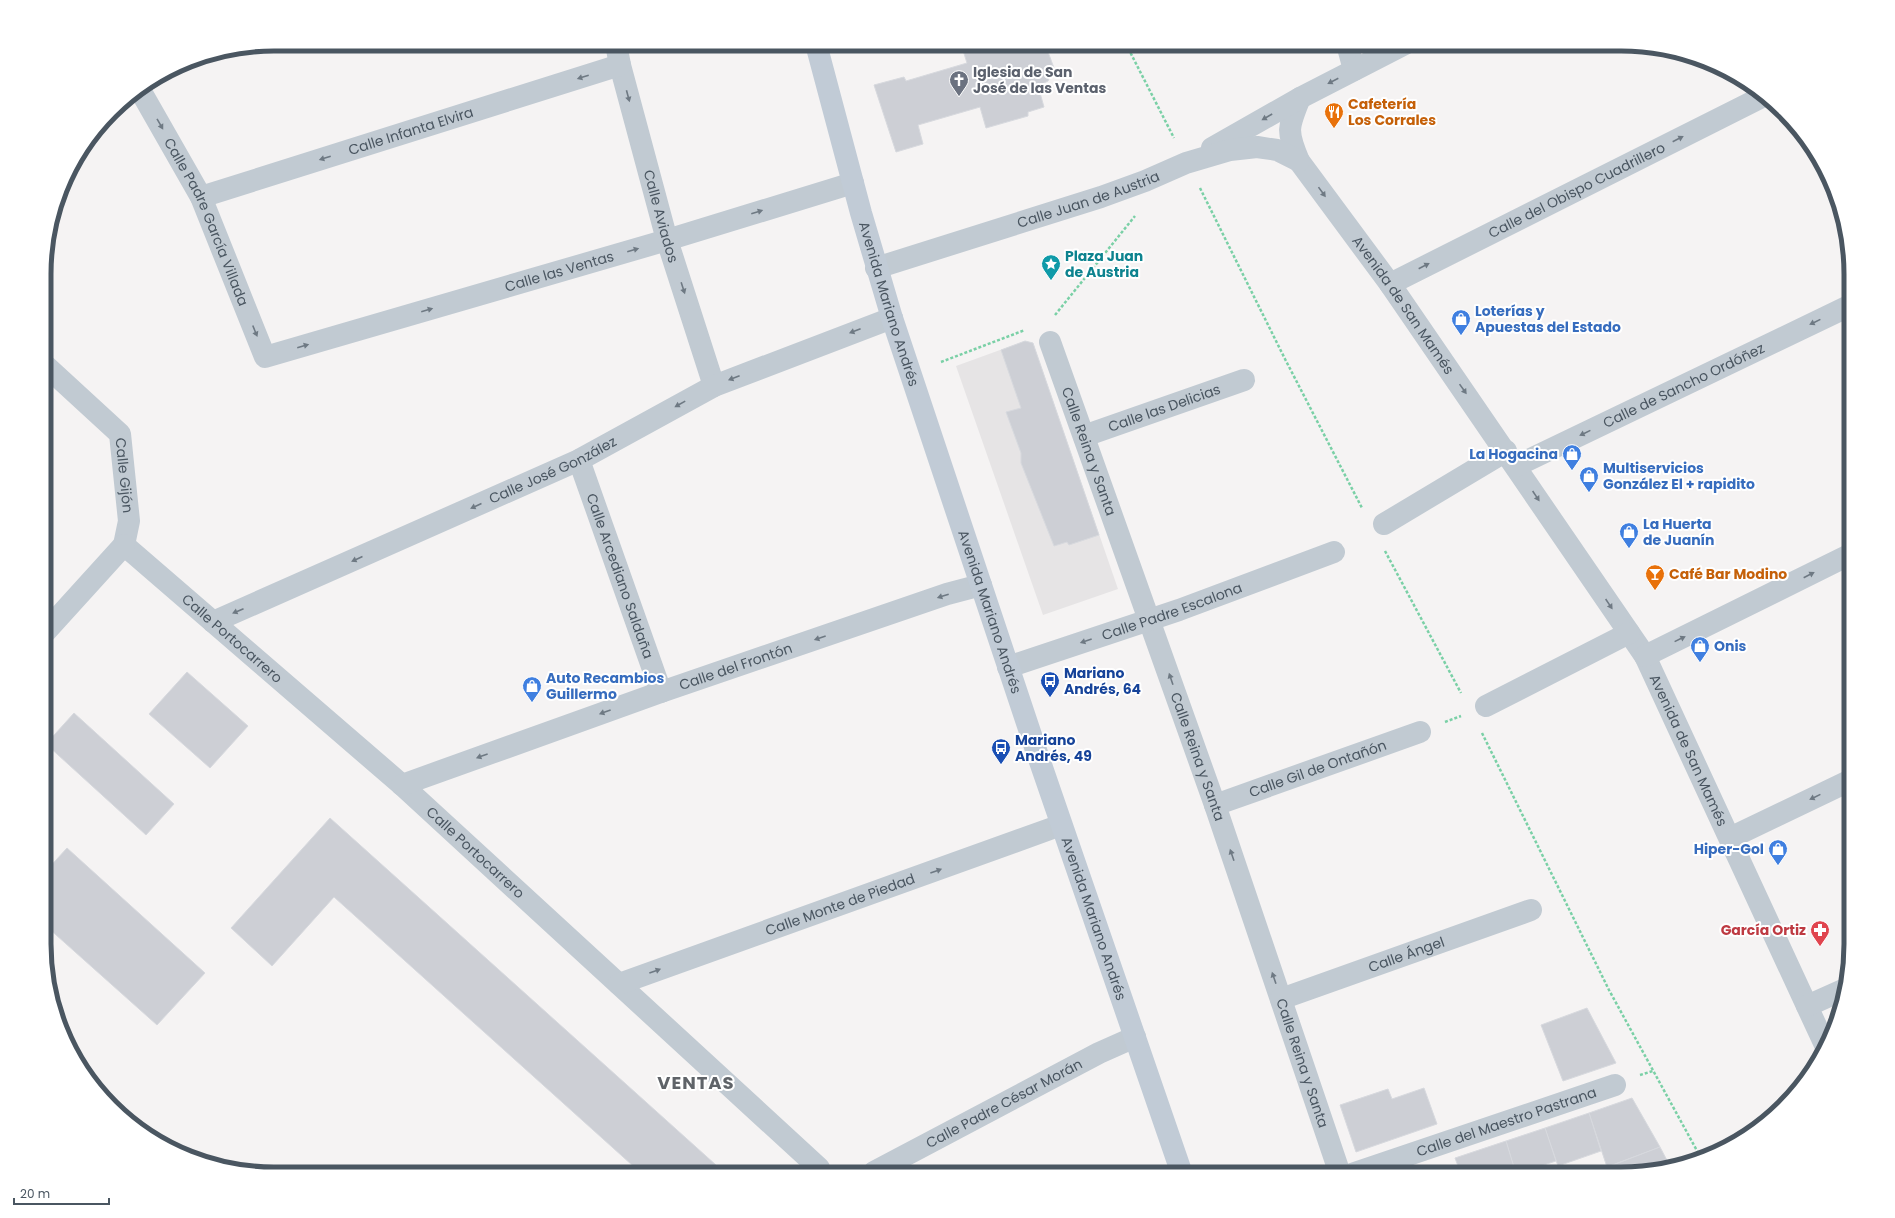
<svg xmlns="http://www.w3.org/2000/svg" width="1895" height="1218" font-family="Poppins,sans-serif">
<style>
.education{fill:#e6e4e5}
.building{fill:#cdcfd5;stroke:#d7d9de}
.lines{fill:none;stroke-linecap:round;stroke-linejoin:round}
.path{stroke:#7ad0a6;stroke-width:2.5;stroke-dasharray:3 2;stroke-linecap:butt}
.street{stroke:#c1cad2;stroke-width:22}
.secondary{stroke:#c1cbd6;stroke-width:22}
.oneway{fill:#6e7983}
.labels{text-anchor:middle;stroke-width:4;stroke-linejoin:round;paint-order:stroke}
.worship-label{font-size:14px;font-weight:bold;fill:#5b616d;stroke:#fff;text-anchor:start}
.food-label{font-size:14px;font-weight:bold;fill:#c56008;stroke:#fff;text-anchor:start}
.street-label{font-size:14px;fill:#4a5661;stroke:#fff}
.culture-label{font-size:14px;font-weight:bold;fill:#0d838f;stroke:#fff;text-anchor:start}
.shop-label{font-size:14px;font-weight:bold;fill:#366cbe;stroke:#fff;text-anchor:start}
.transit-label{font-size:14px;font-weight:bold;fill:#164399;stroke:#fff;text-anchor:start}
.health-label{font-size:14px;font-weight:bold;fill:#be3a42;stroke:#fff;text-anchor:end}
.district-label{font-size:18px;font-weight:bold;letter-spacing:1px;fill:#5f6368;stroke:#fff}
.rim{fill:none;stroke:#4a5661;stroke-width:5}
</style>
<rect width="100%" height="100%" fill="#f5f3f3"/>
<polygon class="education" points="1025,341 1033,343 1118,589 1043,615 956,366"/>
<g class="building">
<polygon points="961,44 1026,44 1027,49 1036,46 1048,52 1054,68 1048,81 1038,86 1044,107 1028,112 1028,116 986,128 980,107 918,125 923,144 896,152 874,85 904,77 906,81 967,63"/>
<polygon points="1025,341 1033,343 1099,535 1069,545 1067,542 1054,546 1021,463 1021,453 1006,412 1021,408 1001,350"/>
<polygon points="187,672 248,726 210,768 149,714"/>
<polygon points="74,713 174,804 146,835 46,744"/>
<polygon points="330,818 726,1174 642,1174 334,897 272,966 231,928"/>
<polygon points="67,848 205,973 157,1025 46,926 46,871"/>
<polygon points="1587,1008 1616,1063 1563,1081 1541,1025"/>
<polygon points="1424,1088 1437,1124 1356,1152 1340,1105 1388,1089 1392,1099"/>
<polygon points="1632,1098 1660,1147 1607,1167 1589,1113"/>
<polygon points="1589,1113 1601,1151 1558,1166 1545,1128"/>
<polygon points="1545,1128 1556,1161 1516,1174 1506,1141"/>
<polygon points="1506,1141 1516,1174 1461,1174 1455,1158"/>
<polygon points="1660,1147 1671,1168 1636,1174 1616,1174 1613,1165"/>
</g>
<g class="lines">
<g class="path">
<polyline points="1126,44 1174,138"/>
<polyline points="1200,188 1285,359 1362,508"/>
<polyline points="1055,315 1135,216"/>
<polyline points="941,362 1025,330"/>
<polyline points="1385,551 1461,693"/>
<polyline points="1445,722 1461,716"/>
<polyline points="1482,733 1609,990 1701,1158"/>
<polyline points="1640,1075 1653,1071"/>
</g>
<g class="street">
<path id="s1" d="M616 44 620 65 667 240 714 386"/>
<polyline points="1347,44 1354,70"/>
<path id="s2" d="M140 90 201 197 265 357 667 240 853 183"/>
<path id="s3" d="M1300 98C1288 127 1286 131 1299 161L1390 284 1645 656 1825 1045"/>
<polyline points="1212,148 1300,98 1405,44"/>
<path id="s4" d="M201 197 620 65"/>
<path id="s5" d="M876 268 1101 197 1145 181 1186 163 1230 150 1257 147 1277 150 1299 161"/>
<path id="s6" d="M1390 284 1764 96"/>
<path id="s7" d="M1050 342 1215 805 1340 1174"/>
<path id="s8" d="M46 366 120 434 129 521 124 545"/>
<path id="s9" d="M1084 436 1244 380"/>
<path id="s10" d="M579 460 661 692"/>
<path id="s11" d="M1516 466 1851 305"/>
<polyline points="1384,524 1506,451"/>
<path id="s12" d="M124 545 402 785 819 1168"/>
<path id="s13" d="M213 622 579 460 714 386 892 318"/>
<polyline points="46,631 124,545"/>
<polyline points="1645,656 1851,554"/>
<path id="s14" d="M1008 667 1179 610 1334 552"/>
<polyline points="1486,706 1629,633"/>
<path id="s15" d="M402 785 661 692 947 594 981 585"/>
<path id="s16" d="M1215 805 1420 732"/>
<polyline points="1730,838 1851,780"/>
<path id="s17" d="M619 984 1061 825"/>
<path id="s18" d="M1281 999 1531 910"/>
<polyline points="1807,1006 1845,989"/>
<path id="s19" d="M874 1172 1099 1053 1135 1037"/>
<path id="s20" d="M1352 1174 1615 1085"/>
</g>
<path class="secondary" id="s21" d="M816 44 861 213 892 318 1037 753 1182 1174"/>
</g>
<defs><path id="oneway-solid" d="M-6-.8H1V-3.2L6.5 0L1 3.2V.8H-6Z"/></defs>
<g class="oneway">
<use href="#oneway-solid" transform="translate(583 77) rotate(163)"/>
<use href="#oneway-solid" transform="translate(1333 81) rotate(153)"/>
<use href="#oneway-solid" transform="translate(628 96) rotate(75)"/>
<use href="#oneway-solid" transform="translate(1267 117) rotate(150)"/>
<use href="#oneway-solid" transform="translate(160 124) rotate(60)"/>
<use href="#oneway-solid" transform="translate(1678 139) rotate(-27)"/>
<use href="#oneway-solid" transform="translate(325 158) rotate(163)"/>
<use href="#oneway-solid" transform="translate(1322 192) rotate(54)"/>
<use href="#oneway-solid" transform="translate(757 212) rotate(-17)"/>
<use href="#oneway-solid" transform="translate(633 250) rotate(-16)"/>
<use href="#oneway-solid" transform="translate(1424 266) rotate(-27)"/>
<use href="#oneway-solid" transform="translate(683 288) rotate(72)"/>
<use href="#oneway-solid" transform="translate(427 310) rotate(-16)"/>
<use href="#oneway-solid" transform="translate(1815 322) rotate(154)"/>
<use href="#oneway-solid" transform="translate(255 331) rotate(68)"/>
<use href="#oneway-solid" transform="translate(855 331) rotate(159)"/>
<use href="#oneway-solid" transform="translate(303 346) rotate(-16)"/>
<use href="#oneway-solid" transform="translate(734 378) rotate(159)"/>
<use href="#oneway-solid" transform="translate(1463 389) rotate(55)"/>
<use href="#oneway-solid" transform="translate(680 404) rotate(151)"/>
<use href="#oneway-solid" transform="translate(1585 433) rotate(154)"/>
<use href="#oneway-solid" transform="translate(1536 496) rotate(56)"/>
<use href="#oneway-solid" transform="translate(476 506) rotate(156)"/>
<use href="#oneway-solid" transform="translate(357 559) rotate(156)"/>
<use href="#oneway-solid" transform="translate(1809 575) rotate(-27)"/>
<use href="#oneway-solid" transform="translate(943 596) rotate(162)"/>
<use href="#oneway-solid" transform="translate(1609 604) rotate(56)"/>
<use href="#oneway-solid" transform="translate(238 611) rotate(157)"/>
<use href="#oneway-solid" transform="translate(820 638) rotate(161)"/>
<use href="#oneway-solid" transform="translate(1680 639) rotate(-26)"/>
<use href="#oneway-solid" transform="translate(1086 641) rotate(161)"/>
<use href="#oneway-solid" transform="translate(1171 679) rotate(-109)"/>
<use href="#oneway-solid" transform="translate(605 712) rotate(160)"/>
<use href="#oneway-solid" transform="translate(482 756) rotate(160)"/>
<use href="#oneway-solid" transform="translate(1815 797) rotate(154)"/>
<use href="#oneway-solid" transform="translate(1232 855) rotate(-109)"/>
<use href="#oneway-solid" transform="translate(936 871) rotate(-20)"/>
<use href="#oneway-solid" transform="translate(655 971) rotate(-20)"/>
<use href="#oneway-solid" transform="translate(1274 978) rotate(-109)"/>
</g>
<defs>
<g id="church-pin" transform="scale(1)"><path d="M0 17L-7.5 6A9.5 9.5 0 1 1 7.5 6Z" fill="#6b7280" stroke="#fff"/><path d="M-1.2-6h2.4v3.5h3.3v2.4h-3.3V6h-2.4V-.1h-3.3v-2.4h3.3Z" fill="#fff"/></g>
<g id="restaurant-pin" transform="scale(1)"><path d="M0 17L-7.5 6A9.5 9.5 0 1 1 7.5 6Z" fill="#e8710a" stroke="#fff"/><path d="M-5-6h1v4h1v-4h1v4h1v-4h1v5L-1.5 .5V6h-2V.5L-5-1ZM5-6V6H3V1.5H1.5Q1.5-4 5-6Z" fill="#fff"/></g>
<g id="sight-pin" transform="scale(1)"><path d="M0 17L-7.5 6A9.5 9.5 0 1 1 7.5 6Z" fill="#0f9aa8" stroke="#fff"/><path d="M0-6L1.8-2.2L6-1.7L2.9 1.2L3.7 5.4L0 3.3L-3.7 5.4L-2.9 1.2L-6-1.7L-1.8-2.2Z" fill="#fff"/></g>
<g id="shop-pin" transform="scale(1)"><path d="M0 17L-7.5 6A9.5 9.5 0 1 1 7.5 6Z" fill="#3f7fe0" stroke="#fff"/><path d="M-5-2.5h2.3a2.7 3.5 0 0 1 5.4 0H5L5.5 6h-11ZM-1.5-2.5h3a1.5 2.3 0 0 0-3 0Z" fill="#fff"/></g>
<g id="bar-pin" transform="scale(1)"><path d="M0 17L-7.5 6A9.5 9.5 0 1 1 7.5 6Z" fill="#e8710a" stroke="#fff"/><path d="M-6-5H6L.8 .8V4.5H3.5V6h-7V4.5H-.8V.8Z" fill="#fff"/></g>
<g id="bus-pin" transform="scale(1)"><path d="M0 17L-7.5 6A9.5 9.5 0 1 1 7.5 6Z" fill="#1a4fb4" stroke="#fff"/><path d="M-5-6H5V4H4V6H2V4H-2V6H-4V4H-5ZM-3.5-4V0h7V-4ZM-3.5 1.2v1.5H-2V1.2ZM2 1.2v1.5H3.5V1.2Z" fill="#fff"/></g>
<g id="pharmacy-pin" transform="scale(1)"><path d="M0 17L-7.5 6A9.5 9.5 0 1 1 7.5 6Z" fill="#e0444e" stroke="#fff"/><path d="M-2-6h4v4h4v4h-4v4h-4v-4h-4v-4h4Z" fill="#fff"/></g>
</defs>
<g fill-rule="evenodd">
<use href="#church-pin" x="959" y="80"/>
<use href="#restaurant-pin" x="1334" y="112"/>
<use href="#sight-pin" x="1051" y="264"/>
<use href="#shop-pin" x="1461" y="319"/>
<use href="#shop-pin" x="1572" y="454"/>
<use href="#shop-pin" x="1589" y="476"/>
<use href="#shop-pin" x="1629" y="532"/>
<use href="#bar-pin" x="1655" y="574"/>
<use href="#shop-pin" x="1700" y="646"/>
<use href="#bus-pin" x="1050" y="681"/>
<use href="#shop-pin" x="532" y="686"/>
<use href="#bus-pin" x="1001" y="748"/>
<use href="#shop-pin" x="1778" y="849"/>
<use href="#pharmacy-pin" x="1820" y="930"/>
</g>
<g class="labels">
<g class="worship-label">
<text x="973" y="77">Iglesia de San<tspan x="973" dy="16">José de las Ventas</tspan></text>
</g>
<g class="food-label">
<text x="1348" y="109">Cafetería<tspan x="1348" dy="16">Los Corrales</tspan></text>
<text x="1669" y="579">Café Bar Modino</text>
</g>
<g class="street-label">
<text dy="5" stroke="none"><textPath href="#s4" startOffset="220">Calle Infanta Elvira</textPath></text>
<text dy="5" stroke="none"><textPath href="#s6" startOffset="209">Calle del Obispo Cuadrillero</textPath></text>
<text dy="5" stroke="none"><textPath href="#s5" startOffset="223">Calle Juan de Austria</textPath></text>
<text dy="5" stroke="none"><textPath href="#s1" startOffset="178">Calle Aviados</textPath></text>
<text dy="5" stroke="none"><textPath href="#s2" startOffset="148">Calle Padre García Villada</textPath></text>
<text dy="5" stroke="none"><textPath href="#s2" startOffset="602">Calle las Ventas</textPath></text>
<text dy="5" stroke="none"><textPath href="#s21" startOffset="270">Avenida Mariano Andrés</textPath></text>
<text dy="5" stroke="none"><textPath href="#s3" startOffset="244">Avenida de San Mamés</textPath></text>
<text dy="5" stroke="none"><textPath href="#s11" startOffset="186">Calle de Sancho Ordóñez</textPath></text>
<text dy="5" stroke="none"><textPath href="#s9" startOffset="85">Calle las Delicias</textPath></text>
<text dy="5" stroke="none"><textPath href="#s7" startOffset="116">Calle Reina y Santa</textPath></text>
<text dy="5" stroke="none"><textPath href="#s13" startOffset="372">Calle José González</textPath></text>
<text dy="5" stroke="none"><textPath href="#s8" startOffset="142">Calle Gijón</textPath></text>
<text dy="5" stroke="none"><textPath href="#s10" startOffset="123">Calle Arcediano Saldaña</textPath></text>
<text dy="5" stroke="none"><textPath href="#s14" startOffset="173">Calle Padre Escalona</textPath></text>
<text dy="5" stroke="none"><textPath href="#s21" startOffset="594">Avenida Mariano Andrés</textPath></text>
<text dy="5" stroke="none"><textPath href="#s12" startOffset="143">Calle Portocarrero</textPath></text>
<text dy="5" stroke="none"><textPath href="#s15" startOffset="354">Calle del Frontón</textPath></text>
<text dy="5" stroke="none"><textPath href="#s3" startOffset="774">Avenida de San Mamés</textPath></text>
<text dy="5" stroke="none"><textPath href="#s7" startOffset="440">Calle Reina y Santa</textPath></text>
<text dy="5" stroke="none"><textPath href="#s16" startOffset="109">Calle Gil de Ontañón</textPath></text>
<text dy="5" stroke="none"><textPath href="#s12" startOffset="467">Calle Portocarrero</textPath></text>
<text dy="5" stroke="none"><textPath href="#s17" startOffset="235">Calle Monte de Piedad</textPath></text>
<text dy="5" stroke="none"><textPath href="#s21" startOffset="918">Avenida Mariano Andrés</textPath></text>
<text dy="5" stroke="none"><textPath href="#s18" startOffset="133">Calle Ángel</textPath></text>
<text dy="5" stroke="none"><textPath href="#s7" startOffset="764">Calle Reina y Santa</textPath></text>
<text dy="5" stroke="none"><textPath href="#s19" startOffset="147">Calle Padre César Morán</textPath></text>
<text dy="5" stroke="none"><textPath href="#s20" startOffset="163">Calle del Maestro Pastrana</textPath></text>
</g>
<g class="culture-label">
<text x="1065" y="261">Plaza Juan<tspan x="1065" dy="16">de Austria</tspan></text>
</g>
<g class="shop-label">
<text x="1475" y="316">Loterías y<tspan x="1475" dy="16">Apuestas del Estado</tspan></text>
<text x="1558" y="459" text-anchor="end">La Hogacina</text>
<text x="1603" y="473">Multiservicios<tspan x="1603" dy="16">González El + rapidito</tspan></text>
<text x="1643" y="529">La Huerta<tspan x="1643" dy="16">de Juanín</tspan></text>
<text x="1714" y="651">Onis</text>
<text x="546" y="683">Auto Recambios<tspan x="546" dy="16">Guillermo</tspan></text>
<text x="1764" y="854" text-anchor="end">Hiper-Gol</text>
</g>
<g class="transit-label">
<text x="1064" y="678">Mariano<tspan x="1064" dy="16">Andrés, 64</tspan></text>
<text x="1015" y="745">Mariano<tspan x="1015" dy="16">Andrés, 49</tspan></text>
</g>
<g class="health-label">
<text x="1806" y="935">García Ortiz</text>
</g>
<g class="district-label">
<text x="696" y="1089">VENTAS</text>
</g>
</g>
<path d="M0 0H1895V1218H0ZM274 51H1621A223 223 0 0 1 1844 274V944A223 223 0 0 1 1621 1167H274A223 223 0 0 1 51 944V274A223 223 0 0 1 274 51Z" fill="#fff" fill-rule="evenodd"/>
<path class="rim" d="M274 51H1621A223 223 0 0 1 1844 274V944A223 223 0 0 1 1621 1167H274A223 223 0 0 1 51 944V274A223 223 0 0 1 274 51Z"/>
<path d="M14 1198v6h95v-6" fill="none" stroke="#4a5661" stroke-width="2"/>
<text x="20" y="1198" font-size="12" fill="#4a5661" stroke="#ffffff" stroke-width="3" paint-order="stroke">20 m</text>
</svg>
